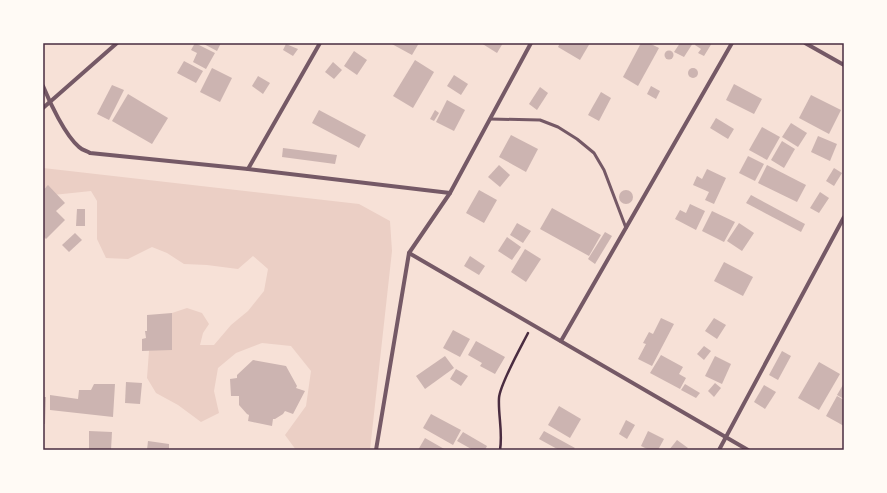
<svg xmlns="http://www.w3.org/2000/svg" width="887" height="493" font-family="Figtree,sans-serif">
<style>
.green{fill:#ebcfc5}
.building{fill:#ccb4b1}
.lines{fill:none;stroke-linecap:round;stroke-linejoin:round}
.path{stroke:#4a2c40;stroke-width:2.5}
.service{stroke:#755966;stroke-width:3}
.minor{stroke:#755966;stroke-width:4}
.neatline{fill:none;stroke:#4a2c40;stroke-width:1.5}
</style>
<rect width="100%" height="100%" fill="#f7e1d7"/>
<polygon class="green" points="43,168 359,204 390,221 392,251 370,450 296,450 285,435 306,406 311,371 291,346 262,343 236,353 218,368 214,391 219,413 201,422 178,405 156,393 147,378 149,351 172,313 187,308 202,313 209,324 203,333 200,345 214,345 231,325 248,311 264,291 268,269 253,256 238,269 207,265 184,264 167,253 152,247 128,259 106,258 97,239 97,201 91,191 53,195 46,187 43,189"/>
<g class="building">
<polygon points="195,43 215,53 206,69 193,62 197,53 191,50"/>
<polygon points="202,43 221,43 217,51"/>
<polygon points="390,43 419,43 412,55"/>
<polygon points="481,43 503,43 497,53"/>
<polygon points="560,43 590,43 580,60 558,47"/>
<polygon points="641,43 649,43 659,48 638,86 623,77"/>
<polygon points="680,43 693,43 684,57 674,52"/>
<polygon points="696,43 712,43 704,56 698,53 701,49 695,45"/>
<polygon points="286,44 298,49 293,56 283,50"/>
<circle cx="669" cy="55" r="4.5"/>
<polygon points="354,51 367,60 357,75 344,66"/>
<polygon points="415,60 434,72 413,108 393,96"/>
<polygon points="184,61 203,71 196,83 177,73"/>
<polygon points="333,62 342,70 334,79 325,72"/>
<polygon points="212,68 232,78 220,102 200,92"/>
<circle cx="693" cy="73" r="5"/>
<polygon points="454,75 468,84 461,95 447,86"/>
<polygon points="258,76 270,83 263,94 252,86"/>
<polygon points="734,84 762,99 754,114 726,100"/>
<polygon points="112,85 124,90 109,120 97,114"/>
<polygon points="651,86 660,91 656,99 647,94"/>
<polygon points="540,87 548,93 537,110 529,104"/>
<polygon points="601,92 611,98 599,121 588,115"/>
<polygon points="128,94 168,118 152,144 112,121"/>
<polygon points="811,95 841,110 829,134 799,118"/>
<polygon points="447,100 465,110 454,131 436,122"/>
<polygon points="319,110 366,135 359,148 312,123"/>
<polygon points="435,110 439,113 434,121 430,119"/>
<polygon points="716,118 734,129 728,139 710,128"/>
<polygon points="791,123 807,133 798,147 782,137"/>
<polygon points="762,127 780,137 767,160 749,150"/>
<polygon points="511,135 538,149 526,172 499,157"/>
<polygon points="818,136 837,144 830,161 811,152"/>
<polygon points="782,141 795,149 784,168 771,160"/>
<polygon points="283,148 337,155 335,164 282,157"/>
<polygon points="748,156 764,164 755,181 739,173"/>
<polygon points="499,165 510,175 500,187 488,177"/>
<polygon points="767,165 806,185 797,202 758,183"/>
<polygon points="834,168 842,173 834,186 826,181"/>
<polygon points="707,169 726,178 714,204 705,200 709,192 693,185 697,176 702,179"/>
<polygon points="48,185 65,203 56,211 65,220 46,239 43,236 43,190"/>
<circle cx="626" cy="197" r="7"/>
<polygon points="479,190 497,200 484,223 466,213"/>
<polygon points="820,192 829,198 819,213 810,208"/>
<polygon points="751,195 805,224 801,232 746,203"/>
<polygon points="690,204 705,211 696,230 675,219 680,210 686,213"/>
<polygon points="552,208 601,235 589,256 540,229"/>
<polygon points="77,209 85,209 85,226 76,226"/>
<polygon points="712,211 735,222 724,242 702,231"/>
<polygon points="517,223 531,231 523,243 510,235"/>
<polygon points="739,223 754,233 742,251 727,241"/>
<polygon points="605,232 612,236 595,264 588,259"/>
<polygon points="75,233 82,240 69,252 62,245"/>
<polygon points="507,237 521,247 512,260 498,251"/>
<polygon points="525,249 541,259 526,282 511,272"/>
<polygon points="470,256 485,266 479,275 464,266"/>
<polygon points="724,262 753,277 743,296 714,281"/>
<polygon points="172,313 172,350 142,351 142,339 146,338 145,331 147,331 147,315"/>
<polygon points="661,318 674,324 652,366 638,359 646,344 643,343 649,332 653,334"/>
<polygon points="714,318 726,325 717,339 705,331"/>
<polygon points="453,330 470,339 460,357 443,348"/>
<polygon points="476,341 505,357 495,374 480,366 482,363 468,355"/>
<polygon points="704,346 711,351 704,360 697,354"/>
<polygon points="782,351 791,356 778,380 769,375"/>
<polygon points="661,355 683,367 679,374 686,378 680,389 650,373"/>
<polygon points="445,356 454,368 425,389 416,376"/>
<polygon points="715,356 731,364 722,384 705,376"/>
<polygon points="253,360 286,366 297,386 296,388 305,391 293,414 285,411 283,414 275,419 273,419 272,426 248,421 249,415 247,414 239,405 239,396 231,396 230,379 237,378 237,375"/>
<polygon points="819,362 840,374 819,410 798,398"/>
<polygon points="456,369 468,376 461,386 450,379"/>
<polygon points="126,382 142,383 140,404 125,403"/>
<polygon points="715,383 721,388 714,397 708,391"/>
<polygon points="844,383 844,399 837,395"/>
<polygon points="94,384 115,384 113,417 50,410 50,395 78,399 79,390 91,390"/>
<polygon points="685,384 700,393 696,398 681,390"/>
<polygon points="764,385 776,392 765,409 754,402"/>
<polygon points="837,396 844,400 844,426 826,416"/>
<polygon points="43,397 46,397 45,424 43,424"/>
<polygon points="559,406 581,419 570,438 548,425"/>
<polygon points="431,414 461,430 453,445 423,428"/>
<polygon points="626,420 635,425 627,439 619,434"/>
<polygon points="89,431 112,432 111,450 89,450"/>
<polygon points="544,431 575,448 573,450 559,450 539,439"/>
<polygon points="648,431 664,439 658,450 649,450 641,446"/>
<polygon points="463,432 487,446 485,450 473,450 457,441"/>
<polygon points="425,438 446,450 418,450"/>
<polygon points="677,440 688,448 686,450 669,450"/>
<polygon points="148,441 169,444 169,450 147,450"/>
</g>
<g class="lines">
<path class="path" d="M500 450C503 432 498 415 499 398 500 384 521 347 528 333"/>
<polyline class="service" points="490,119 540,120 558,127 577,139 594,153 604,170 626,228"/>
<g class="minor">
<polyline points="805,43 844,65"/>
<path d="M43 86C50 103 65 135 79 147 82 150 87 151 90 153L248 169 450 193"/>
<polyline points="43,108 117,43"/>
<polyline points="248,169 320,43"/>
<polyline points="409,253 748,450"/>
<polyline points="561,341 732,43"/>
<polyline points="376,450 409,253 450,193 531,43"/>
<polyline points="719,450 844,217"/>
</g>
</g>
<rect width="887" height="493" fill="none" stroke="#fffaf5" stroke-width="88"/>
<rect x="44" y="44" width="799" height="405" class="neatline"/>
</svg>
